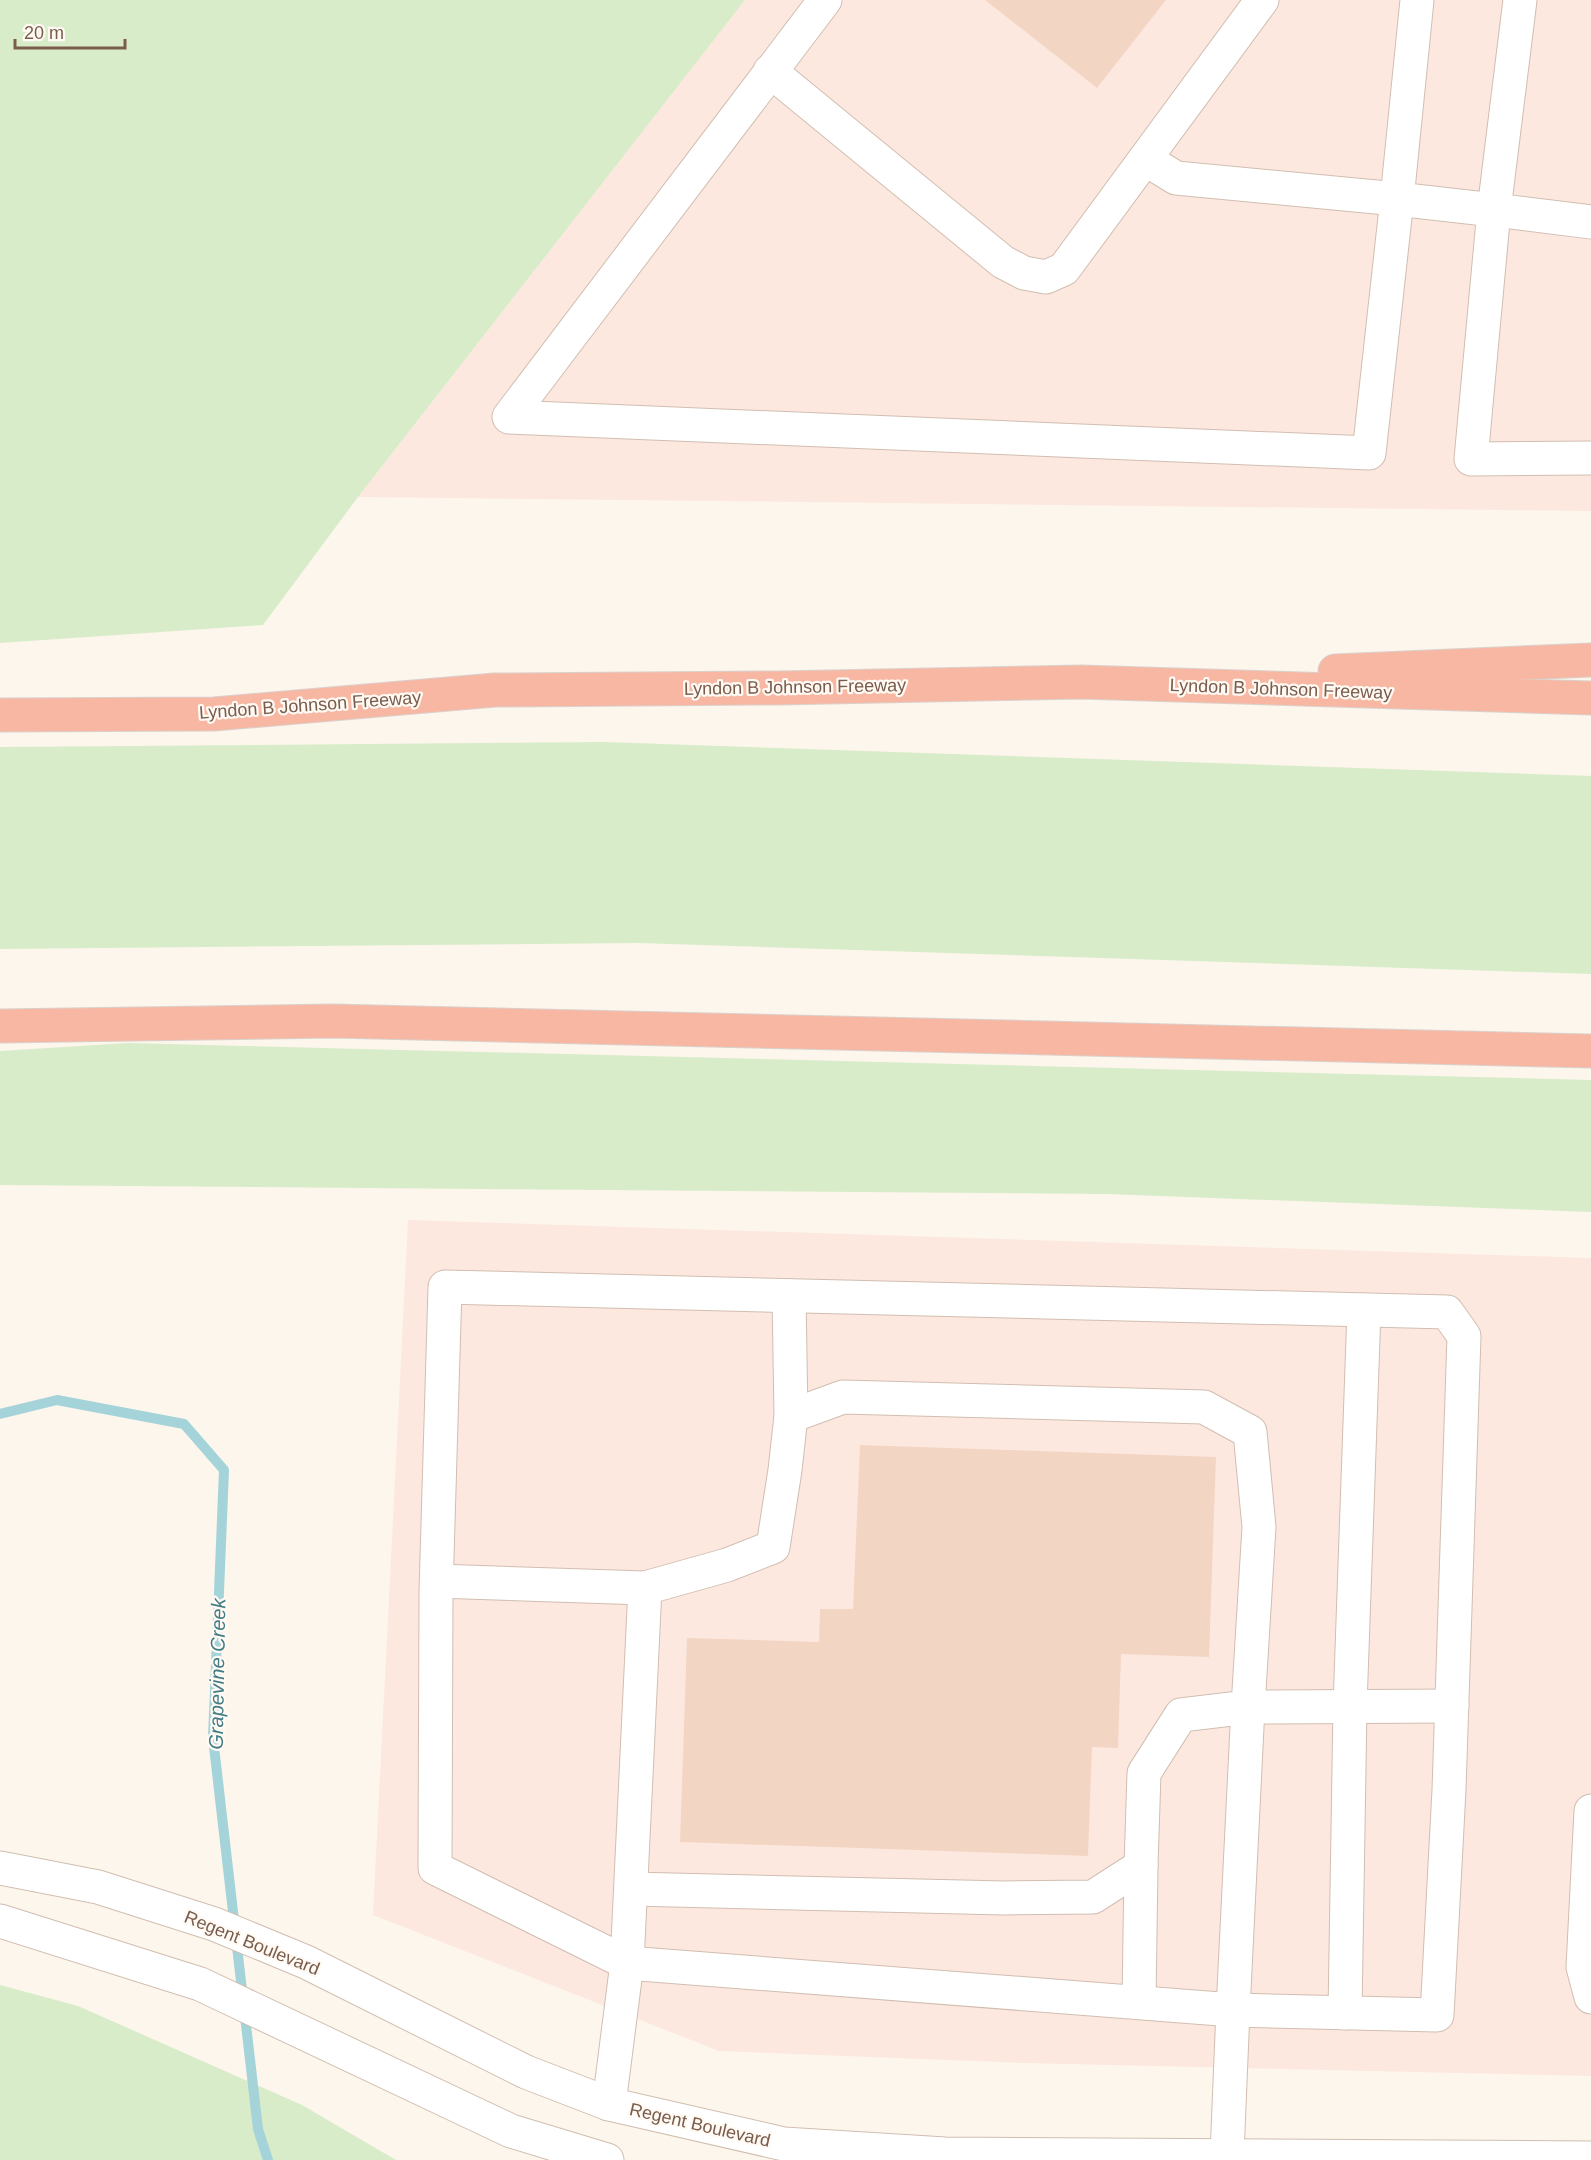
<svg xmlns="http://www.w3.org/2000/svg" width="1591" height="2160" font-family="Helvetica,sans-serif">
<style>
.commercial{fill:#fde8e0}
.green{fill:#d8ecc9}
.lines{fill:none;stroke-linecap:round;stroke-linejoin:round}
.stream{stroke:#a5d3da;stroke-width:10}
.building{fill:#f3d5c3}
.minor-casing{stroke:#d1beb0;stroke-width:35}
.highway-casing{stroke:#dad1cd;stroke-width:35}
.minor{stroke:#fff;stroke-width:33}
.highway{stroke:#f7b7a3;stroke-width:33}
.labels{text-anchor:middle;stroke-width:4.5;stroke-linejoin:round;paint-order:stroke}
.street-label{font-size:18px;fill:#7a5c4d;stroke:#fffaf3}
.water-label{font-size:20px;font-style:italic;fill:#437c86;stroke:#fffaf3}
</style>
<rect width="100%" height="100%" fill="#fdf6ec"/>
<g class="commercial">
<polygon points="745,0 1591,0 1591,511 358,497"/>
<polygon points="408,1220 1591,1258 1591,2076 1024,2063 719,2051 373,1915"/>
</g>
<g class="green">
<polygon points="0,0 745,0 358,497 263,625 0,643"/>
<polygon points="604,742 1591,776 1591,974 639,943 0,949 0,747"/>
<polygon points="128,1043 1591,1080 1591,1212 1107,1194 0,1185 0,1051"/>
<polygon points="0,1985 78,2006 302,2105 396,2160 0,2160"/>
</g>
<g class="lines">
<polyline class="stream" points="0,1414 57,1400 184,1424 224,1470 213,1738 258,2129 268,2160"/>
</g>
<g class="building">
<polygon points="985,0 1166,0 1097,88"/>
<polygon points="860,1445 1216,1457 1209,1657 1121,1654 1118,1748 1092,1747 1088,1856 680,1842 687,1638 819,1642 820,1609 853,1609"/>
</g>
<g class="lines">
<g class="minor-casing">
<g id="minor">
<polyline points="825,0 509,417 1369,453 1397,199 1494,210 1471,459 1591,458"/>
<polyline points="1520,0 1494,210 1591,222"/>
<polyline points="770,71 1003,262 1024,273 1046,277 1064,269 1262,0"/>
<polyline points="1145,159 1176,178 1397,199 1417,0"/>
<polyline points="789,1296 791,1416"/>
<polyline points="437,1581 645,1588 627,1963 1233,2010 1248,1707 1452,1706"/>
<polyline points="1591,1811 1583,1967 1591,1997"/>
<polyline points="0,1868 98,1887 214,1924 306,1962 526,2072 609,2104 784,2144 945,2154 1591,2158"/>
<polyline points="632,1889 1004,1898 1093,1897 1141,1866 1144,1773 1181,1715 1248,1707 1259,1527 1250,1432 1204,1407 843,1397 791,1416 785,1470 773,1547 727,1565 645,1588"/>
<polyline points="0,1921 200,1984 511,2131 607,2160"/>
<polyline points="1139,2002 1141,1866"/>
<polyline points="1345,2013 1350,1706 1364,1310"/>
<polyline points="609,2104 627,1963 435,1868 436,1591 445,1287 1447,1312 1464,1336 1449,1790 1437,2015 1233,2010 1227,2155"/>
</g>
</g>
<g class="highway-casing">
<g id="highway">
<polyline points="1335,671 1591,660"/>
<polyline points="0,715 214,714 495,690 778,688 1081,682 1591,698"/>
<polyline points="0,1026 333,1021 1591,1051"/>
</g>
</g>
<use href="#minor" class="minor"/>
<use href="#highway" class="highway"/>
</g>
<g class="labels">
<g class="street-label">
<text transform="translate(795 687) rotate(-1)" y="6">Lyndon B Johnson Freeway</text>
<text transform="translate(1281 689) rotate(2)" y="6">Lyndon B Johnson Freeway</text>
<text transform="translate(310 705) rotate(-4)" y="6">Lyndon B Johnson Freeway</text>
<text transform="translate(252 1943) rotate(22)" y="6">Regent Boulevard</text>
<text transform="translate(700 2125) rotate(13)" y="6">Regent Boulevard</text>
</g>
<g class="water-label">
<text transform="translate(217 1674) rotate(-89)" y="7">Grapevine Creek</text>
</g>
</g>
<path d="M15 39v9h110v-9" fill="none" stroke="#7a5c4d" stroke-width="3"/>
<text x="24" y="39" font-size="18" fill="#7a5c4d" stroke="#fffaf3" stroke-width="4.5" paint-order="stroke">20 m</text>
</svg>
